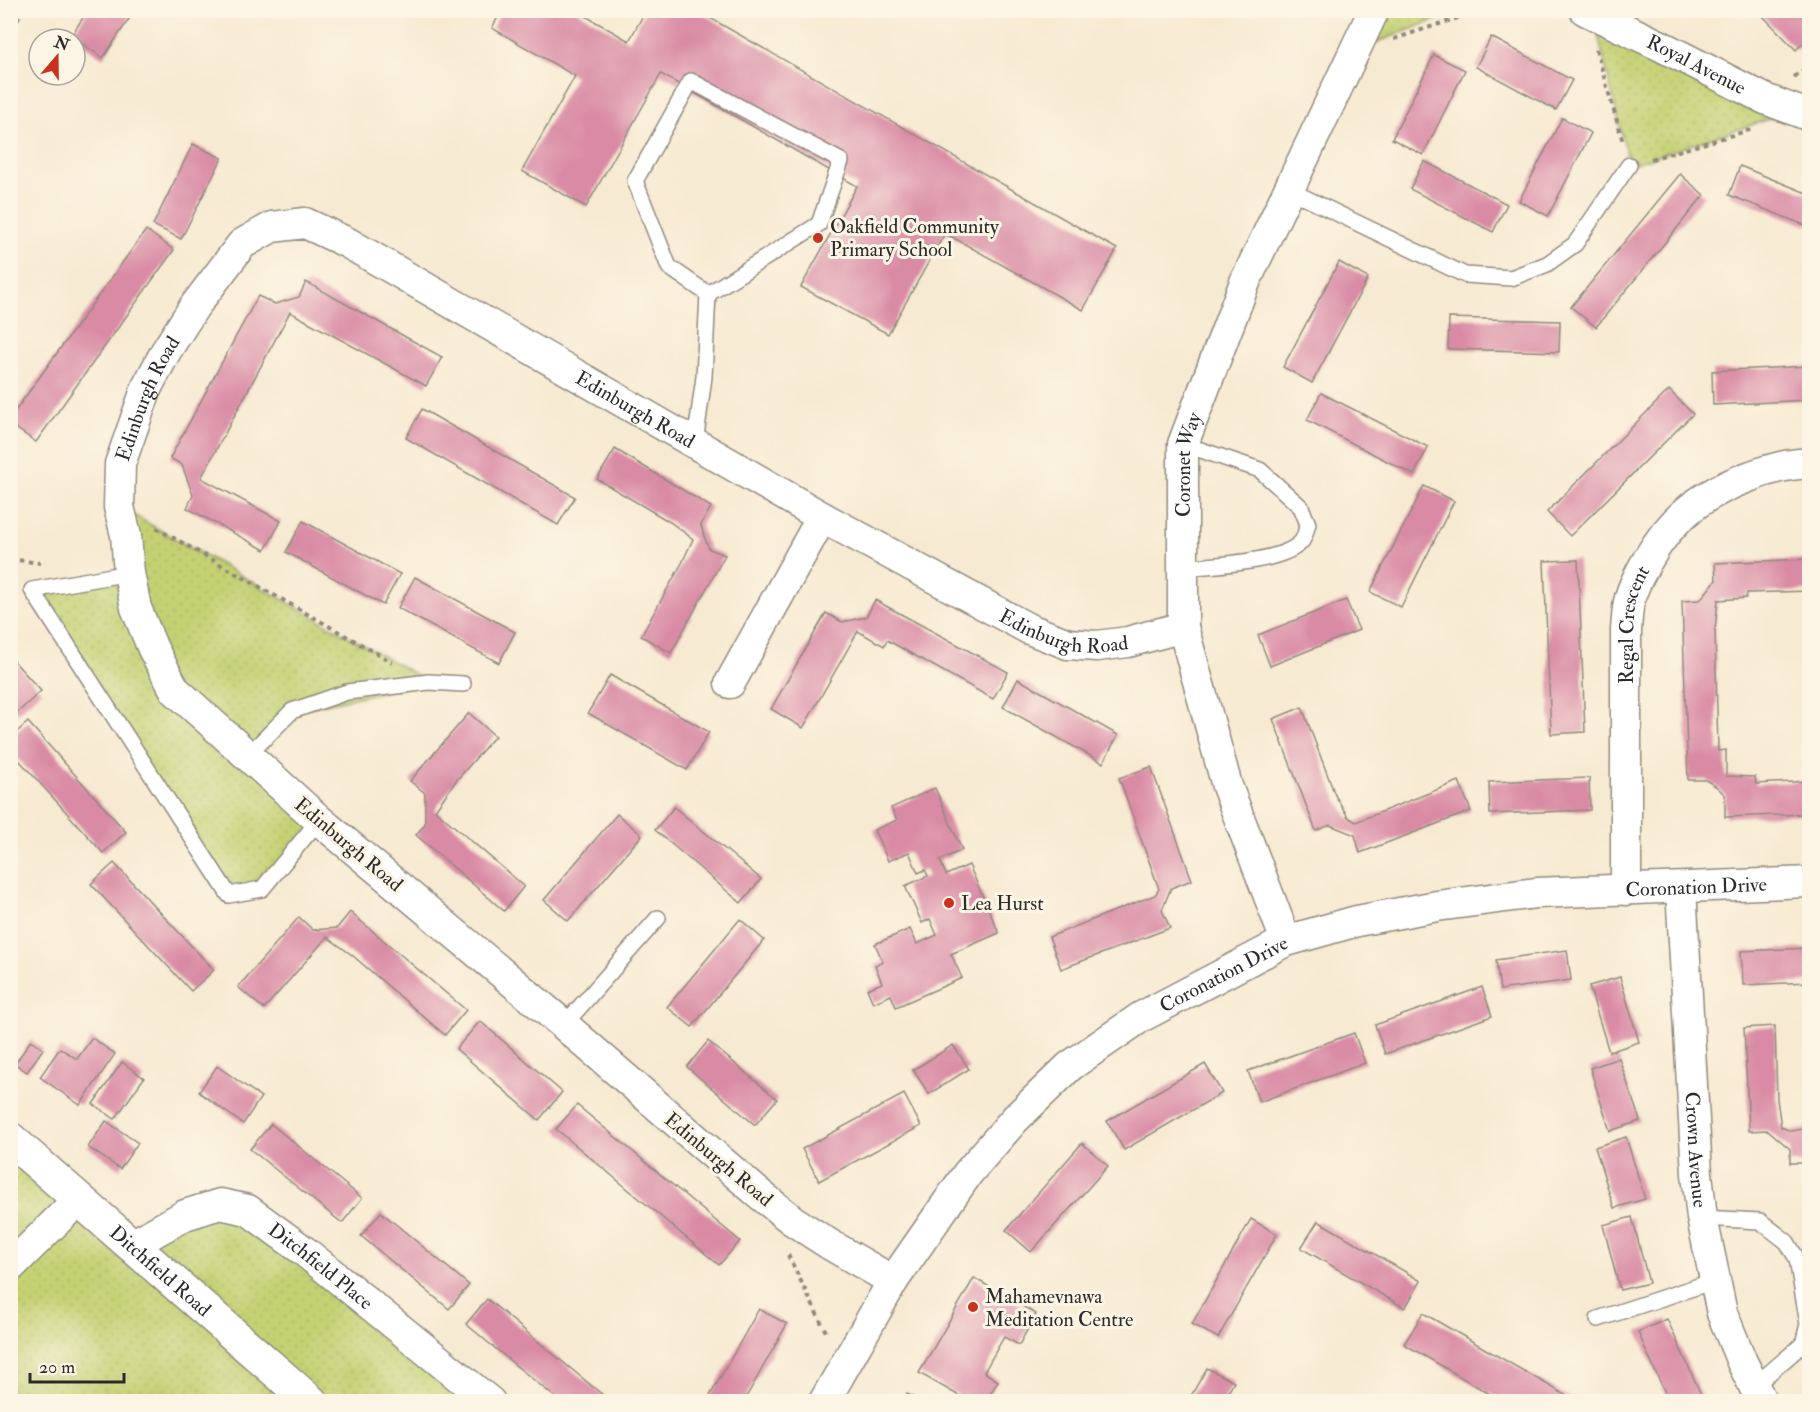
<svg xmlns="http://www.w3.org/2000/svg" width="1820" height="1412" font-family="'IM FELL Double Pica',serif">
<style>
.grass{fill:url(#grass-dots);stroke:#787e4f;stroke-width:1.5}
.building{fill:#d98aa4}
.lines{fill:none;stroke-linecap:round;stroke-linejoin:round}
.service-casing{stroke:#918a7e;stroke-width:18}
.minor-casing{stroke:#918a7e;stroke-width:33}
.tertiary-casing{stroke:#918a7e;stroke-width:36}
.path{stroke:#918a7e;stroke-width:4;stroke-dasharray:4.5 4.5;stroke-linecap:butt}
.service{stroke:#fff;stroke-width:15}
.minor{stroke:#fff;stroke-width:30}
.tertiary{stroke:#fff;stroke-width:33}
.poi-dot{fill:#c8321e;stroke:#fcf5e5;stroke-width:2}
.labels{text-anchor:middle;stroke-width:6;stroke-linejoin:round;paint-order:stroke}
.street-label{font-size:20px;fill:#2b2b2b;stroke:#fcf5e5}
.poi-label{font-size:20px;fill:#2b2b2b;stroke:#fcf5e5;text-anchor:start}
</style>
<defs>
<pattern id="grass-dots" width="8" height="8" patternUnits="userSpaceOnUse" patternTransform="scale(1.5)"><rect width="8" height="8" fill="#c4d173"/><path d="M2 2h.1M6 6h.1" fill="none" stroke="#a9b464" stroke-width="1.8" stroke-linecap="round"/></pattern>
</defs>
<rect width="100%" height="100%" fill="#fcf5e5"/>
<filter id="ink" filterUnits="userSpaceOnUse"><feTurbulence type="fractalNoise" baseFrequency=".0167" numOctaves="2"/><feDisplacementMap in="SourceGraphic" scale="12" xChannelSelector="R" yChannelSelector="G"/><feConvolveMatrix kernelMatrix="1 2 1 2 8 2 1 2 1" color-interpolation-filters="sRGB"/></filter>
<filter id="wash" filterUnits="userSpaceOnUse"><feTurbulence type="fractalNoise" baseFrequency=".008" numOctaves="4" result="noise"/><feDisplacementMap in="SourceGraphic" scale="24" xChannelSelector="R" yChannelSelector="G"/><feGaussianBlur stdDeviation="1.35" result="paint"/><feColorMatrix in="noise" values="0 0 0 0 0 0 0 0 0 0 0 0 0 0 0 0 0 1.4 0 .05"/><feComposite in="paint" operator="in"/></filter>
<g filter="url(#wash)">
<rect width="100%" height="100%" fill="#f7ead2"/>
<g class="grass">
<polygon points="1374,11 1458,11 1354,51"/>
<polygon points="1593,14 1794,111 1629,165"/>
<polygon points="119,507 429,682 292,711 248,756 319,820 262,889 229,895 32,590 129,573"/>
<polygon points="10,1138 132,1245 220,1204 490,1401 310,1401 284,1379 262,1401 11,1401"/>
</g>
<g id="blocks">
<g class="building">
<polygon points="88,10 135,10 103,58 71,36"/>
<polygon points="502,10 575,10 629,41 646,10 696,10 1117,249 1083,310 945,233 888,334 801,287 857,186 661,74 586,207 522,171 575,76 492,28"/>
<polygon points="1757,10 1800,10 1809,20 1809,37 1796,50"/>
<polygon points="10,11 20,17 10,35"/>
<polygon points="1491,37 1572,80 1556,110 1476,67"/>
<polygon points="1434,55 1465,70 1423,155 1392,139"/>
<polygon points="1562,118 1591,133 1548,216 1519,201"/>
<polygon points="193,144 222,158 181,239 153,225"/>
<polygon points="1424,161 1507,204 1493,232 1410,189"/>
<polygon points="1740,166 1809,194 1809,220 1807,226 1729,195"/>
<polygon points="1680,174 1704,195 1596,327 1571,307"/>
<polygon points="146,230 174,250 36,442 10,424 10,418"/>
<polygon points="1339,262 1368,278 1312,383 1283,367"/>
<polygon points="306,282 442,357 426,386 290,312 201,478 281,521 265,550 187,508 193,495 182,465 170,458 258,296 275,304 299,297"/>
<polygon points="1449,318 1560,321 1559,352 1448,349"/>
<polygon points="1809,366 1809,400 1713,405 1712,371"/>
<polygon points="1669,390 1693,414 1570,536 1547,512"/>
<polygon points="1321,393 1428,447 1414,475 1307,420"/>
<polygon points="422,409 575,497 558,525 406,438"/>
<polygon points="615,449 711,507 701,525 704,536 709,549 725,555 671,653 641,636 682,563 693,539 670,522 597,479"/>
<polygon points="1424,486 1454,501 1401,607 1370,592"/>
<polygon points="303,521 400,574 383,605 286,552"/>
<polygon points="1809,559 1809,591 1747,593 1746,598 1718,600 1715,631 1718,751 1726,750 1726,776 1755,777 1756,784 1809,781 1809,814 1725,817 1725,795 1717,787 1706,780 1688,780 1682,601 1700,600 1716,580 1715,563"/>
<polygon points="1578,560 1585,732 1551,734 1544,561"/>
<polygon points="415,577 515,632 499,663 398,608"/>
<polygon points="875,600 1008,672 993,699 887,640 884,646 858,631 803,728 771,709 826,613 842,622 866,617"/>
<polygon points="1346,600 1359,630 1270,666 1258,635"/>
<polygon points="10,657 41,691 17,713 10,706"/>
<polygon points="610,675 709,732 687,770 588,713"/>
<polygon points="1018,679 1118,735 1103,763 1003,707"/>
<polygon points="1302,707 1335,795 1348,817 1356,822 1459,781 1471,811 1360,853 1355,835 1330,825 1316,831 1273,719"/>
<polygon points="469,713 495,736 455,782 435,810 524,886 504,911 416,835 425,824 425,793 410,781"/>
<polygon points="28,722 126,832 103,853 10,750 10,738"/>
<polygon points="1151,767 1192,880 1171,888 1162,910 1170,928 1061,969 1049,937 1155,895 1159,889 1119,778"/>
<polygon points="1589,778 1590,810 1490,814 1489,782"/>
<polygon points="935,788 962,850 940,860 946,875 969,865 999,933 951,954 962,978 896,1007 891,995 873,1003 867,989 882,983 875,965 883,962 875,944 910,929 917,944 937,935 930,919 922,923 905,886 928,876 925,870 918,873 909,852 888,861 874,830 897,820 891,808"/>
<polygon points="674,807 761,879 741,903 655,830"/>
<polygon points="617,814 642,835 568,921 544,900"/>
<polygon points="114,863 214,970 191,991 91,884"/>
<polygon points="350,912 466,1010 445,1035 352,955 327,937 264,1009 238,987 299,917 313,930 337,928"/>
<polygon points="740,919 764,940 692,1027 667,1007"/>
<polygon points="1809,948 1809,982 1743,985 1741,951"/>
<polygon points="1567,950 1571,980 1500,990 1496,960"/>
<polygon points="1620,977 1639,1042 1609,1052 1589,986"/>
<polygon points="1482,987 1492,1016 1385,1054 1375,1025"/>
<polygon points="480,1021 562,1092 539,1120 456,1049"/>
<polygon points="1775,1026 1777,1099 1781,1127 1791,1131 1809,1128 1809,1163 1790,1163 1790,1149 1768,1130 1749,1131 1744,1028"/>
<polygon points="1354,1033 1365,1063 1259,1102 1248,1071"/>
<polygon points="92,1038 115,1054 80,1105 40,1077 60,1048 77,1059"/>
<polygon points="31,1040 43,1049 27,1072 15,1064"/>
<polygon points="708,1041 777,1099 755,1125 687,1067"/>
<polygon points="953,1045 969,1069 929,1094 913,1070"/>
<polygon points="1619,1058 1640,1121 1610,1131 1590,1068"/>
<polygon points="122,1062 144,1078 115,1119 93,1104"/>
<polygon points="1205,1064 1222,1093 1124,1150 1107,1121"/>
<polygon points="217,1066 261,1097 243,1124 199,1092"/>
<polygon points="904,1094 921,1126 819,1181 802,1149"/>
<polygon points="577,1105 740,1241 719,1265 556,1129"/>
<polygon points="106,1121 138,1143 120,1169 88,1147"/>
<polygon points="271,1124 362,1198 342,1223 250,1149"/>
<polygon points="1626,1137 1645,1199 1614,1208 1595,1147"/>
<polygon points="1082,1143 1108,1166 1031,1252 1006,1230"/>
<polygon points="381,1212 469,1285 449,1309 361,1236"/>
<polygon points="1632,1217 1649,1283 1620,1290 1603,1225"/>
<polygon points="1251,1219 1277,1234 1218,1338 1192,1324"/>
<polygon points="1318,1221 1421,1281 1405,1308 1301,1248"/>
<polygon points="974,1278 1036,1314 1019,1345 1004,1337 984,1372 998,1381 986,1401 968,1401 919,1373"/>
<polygon points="487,1299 535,1339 610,1401 560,1401 514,1364 466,1324"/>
<polygon points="759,1309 787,1324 758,1376 744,1401 707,1401"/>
<polygon points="1423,1313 1449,1328 1576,1401 1503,1401 1483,1390 1404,1344"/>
<polygon points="1667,1319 1681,1350 1704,1401 1669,1401 1651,1362 1638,1332"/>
<polygon points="1207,1368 1234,1382 1223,1401 1188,1401"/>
<polygon points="907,1394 921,1401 903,1401"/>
</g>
</g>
</g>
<g filter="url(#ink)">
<use href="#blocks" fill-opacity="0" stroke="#918a7e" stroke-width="1.5"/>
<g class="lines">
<g class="service-casing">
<g id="service">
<polygon points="691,81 841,161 819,224 708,294 669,267 635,181"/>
<polyline points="1289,190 1465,275 1511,278 1547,264 1575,244 1629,165"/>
<polyline points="695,443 704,377 708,294"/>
<path d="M1183 568C1211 565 1282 563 1301 542 1305 538 1306 529 1308 524L1301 507 1260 470 1183 444"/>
<polyline points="129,573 32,590 229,895 262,889 319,820"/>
<polyline points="247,756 292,711 347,692 429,682 463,684"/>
<polyline points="564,1025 658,918"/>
<polyline points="1702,1218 1760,1221 1787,1242 1797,1259 1808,1324 1803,1344 1753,1387"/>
<polyline points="1598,1319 1714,1281"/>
</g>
</g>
<g class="minor-casing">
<g id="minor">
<path id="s1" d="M1585 10 1661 46 1765 99 1810 116"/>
<polyline points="730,683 822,517"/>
<path id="s2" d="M1681 888 1697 1174 1702 1218 1722 1313 1742 1362 1762 1402"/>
<path id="s3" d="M1626 890V630C1627 620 1627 608 1630 598 1633 585 1641 572 1647 561 1672 516 1704 493 1751 476 1766 470 1794 462 1810 464"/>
<path id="s4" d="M1286 941 1227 786 1183 627V444L1245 282 1374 10"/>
<path id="s5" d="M132 1245 185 1215 220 1204 248 1210 304 1251 490 1402"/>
<polyline points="10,1267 78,1200"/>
<path id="s6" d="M893 1281 829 1244 792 1220 757 1192 564 1025 319 820 175 690 153 649 136 608 129 573 126 535 119 507 120 464 147 387 166 351 194 307 242 244 272 227 305 223 348 243 822 517 1029 629 1068 644 1097 646 1128 642 1183 627"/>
<path id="s7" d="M824 1402 893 1281 968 1173 1015 1119 1070 1066 1141 1017 1286 941 1357 921 1437 906 1536 893 1810 882"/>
</g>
</g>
<g class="tertiary-casing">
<g id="tertiary">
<path id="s8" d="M10 1139 311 1402"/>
</g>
</g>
<g class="path">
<polyline points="1394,39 1482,10"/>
<polyline points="1596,49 1623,142"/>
<polyline points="1794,77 1810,66"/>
<polyline points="1651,159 1753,129"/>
<polyline points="156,528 392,662"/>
<polyline points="10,559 40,563"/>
<polyline points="788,1255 827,1334"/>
</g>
<use href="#service" class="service"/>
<use href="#minor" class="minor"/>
<use href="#tertiary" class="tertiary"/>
</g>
</g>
<g class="poi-dot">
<circle cx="818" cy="238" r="6"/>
<circle cx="949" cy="903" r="6"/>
<circle cx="973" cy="1307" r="6"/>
</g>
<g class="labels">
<g class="street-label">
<text dy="7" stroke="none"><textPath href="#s1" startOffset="124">Royal Avenue</textPath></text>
<text dy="7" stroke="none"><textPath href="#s6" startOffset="1239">Edinburgh Road</textPath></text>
<text dy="7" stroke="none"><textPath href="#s6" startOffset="1869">Edinburgh Road</textPath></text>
<text dy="7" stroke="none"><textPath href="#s4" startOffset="494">Coronet Way</textPath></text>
<text dy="7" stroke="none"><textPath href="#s6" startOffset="2355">Edinburgh Road</textPath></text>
<text dy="7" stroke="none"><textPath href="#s3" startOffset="266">Regal Crescent</textPath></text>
<text transform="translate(349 844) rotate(40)" y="7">Edinburgh Road</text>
<text dy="7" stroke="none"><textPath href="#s7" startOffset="1084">Coronation Drive</textPath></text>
<text dy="7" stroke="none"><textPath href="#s7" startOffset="598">Coronation Drive</textPath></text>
<text dy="7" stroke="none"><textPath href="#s2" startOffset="262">Crown Avenue</textPath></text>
<text transform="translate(719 1159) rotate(40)" y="7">Edinburgh Road</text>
<text dy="7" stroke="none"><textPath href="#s5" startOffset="218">Ditchfield Place</textPath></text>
<text dy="7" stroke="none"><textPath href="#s8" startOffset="200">Ditchfield Road</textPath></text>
</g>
<g class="poi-label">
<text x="830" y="233">Oakfield Community<tspan x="830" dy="23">Primary School</tspan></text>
<text x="961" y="910">Lea Hurst</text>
<text x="985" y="1303">Mahamevnawa<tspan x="985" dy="23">Meditation Centre</tspan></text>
</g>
</g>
<rect width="1820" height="1412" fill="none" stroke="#fcf5e5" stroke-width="36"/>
<g transform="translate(57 57) rotate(20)"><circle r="28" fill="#fcf5e5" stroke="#a8a49b" stroke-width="1.5"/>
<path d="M0-4.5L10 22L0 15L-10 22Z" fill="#c8321e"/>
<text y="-9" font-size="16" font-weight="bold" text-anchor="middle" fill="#2b2b2b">N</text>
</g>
<path d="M30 1373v9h94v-9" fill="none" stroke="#2b2b2b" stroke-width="3"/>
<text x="39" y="1373" font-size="18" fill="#2b2b2b" stroke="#fcf5e5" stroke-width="4.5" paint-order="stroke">20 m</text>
</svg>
